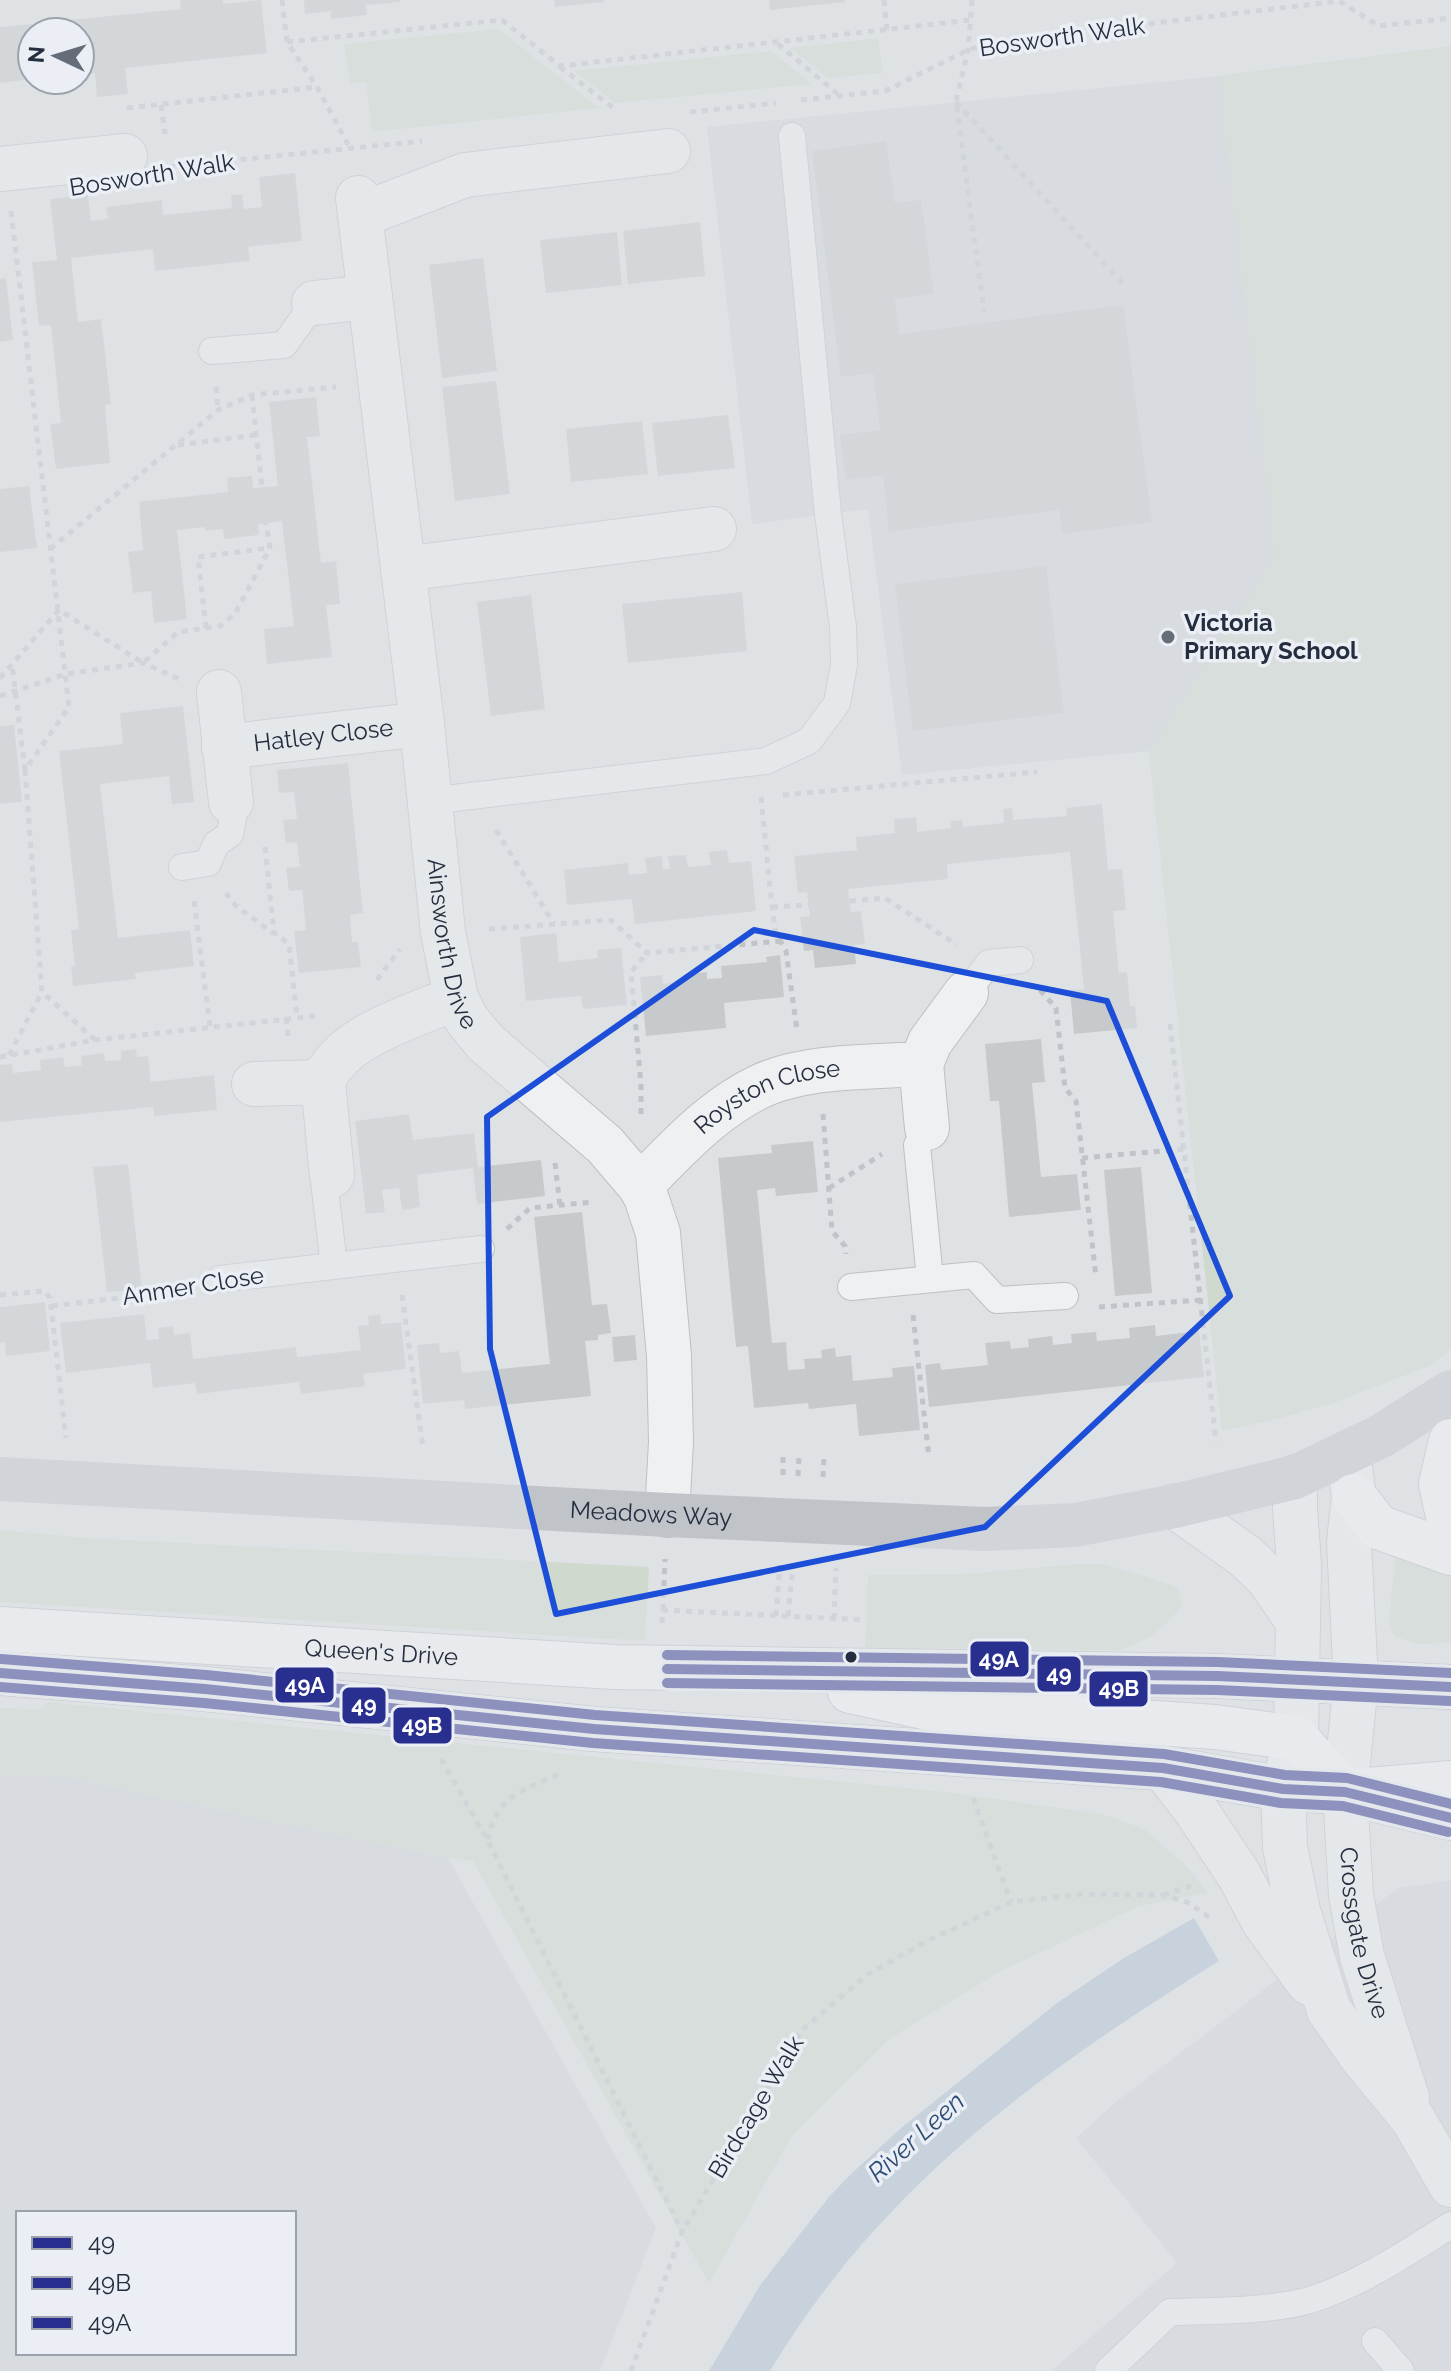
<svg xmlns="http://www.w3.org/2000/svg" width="1451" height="2371" font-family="Raleway,sans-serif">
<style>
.built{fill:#d0d5dc;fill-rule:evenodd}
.green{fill:#cfd9ce}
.water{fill:#aabed3}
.building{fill:#c7cacd}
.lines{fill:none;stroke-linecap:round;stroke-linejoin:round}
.lane-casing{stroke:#bdc0c3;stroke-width:28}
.street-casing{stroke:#bdc0c3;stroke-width:46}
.primary-casing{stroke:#babec3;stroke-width:46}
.path{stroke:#c0c3c8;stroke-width:5;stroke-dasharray:6 6;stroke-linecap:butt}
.lane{stroke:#eef0f2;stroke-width:26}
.street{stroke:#eef0f2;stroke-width:44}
.secondary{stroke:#c0c3c8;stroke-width:44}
.primary{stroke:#f3f4f5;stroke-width:44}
.bus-1-casing{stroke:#ebeff5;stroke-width:16}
.bus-2-casing{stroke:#ebeff5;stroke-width:16}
.bus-3-casing{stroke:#ebeff5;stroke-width:16}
.bus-1{stroke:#282f8f;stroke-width:10}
.bus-2{stroke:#282f8f;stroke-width:10}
.bus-3{stroke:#282f8f;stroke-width:10}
.marked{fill:none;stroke:#1d4ed8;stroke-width:6;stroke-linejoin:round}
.poi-dot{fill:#656d79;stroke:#ebeff5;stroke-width:3}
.bus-dot{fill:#242e3f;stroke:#ebeff5;stroke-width:3}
.labels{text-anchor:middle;stroke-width:7;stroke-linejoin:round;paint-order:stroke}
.street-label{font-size:24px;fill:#242e3f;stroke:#ebeff5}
.poi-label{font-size:24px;font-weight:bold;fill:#242e3f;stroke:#ebeff5;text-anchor:start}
.water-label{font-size:26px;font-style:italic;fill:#2b4d76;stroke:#ebeff5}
.line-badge{stroke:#ebeff5;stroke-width:3}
.badge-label{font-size:22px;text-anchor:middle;font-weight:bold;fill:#fff}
</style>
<rect width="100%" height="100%" fill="#dfe2e5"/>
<g class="built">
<polygon points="1451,46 1451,1349 1431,1365 1333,1403 1266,1422 1222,1430 1149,751 902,775 868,509 752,524 707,127 1218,76"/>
<path d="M0 1775 65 1777 448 1858 656 2228 600 2371H0ZM18 2213H294V2353H18Z"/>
<polygon points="1451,1880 1451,2371 1051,2371 1177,2263 1076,2138 1118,2100 1398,1888"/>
</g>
<g class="green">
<polygon points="498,29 599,108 372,132 366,82 350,83 344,44"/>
<polygon points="878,38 883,73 828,78 790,48"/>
<path d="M1451 46V1349C1427 1368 1407 1375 1379 1385 1327 1405 1276 1421 1222 1430L1149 751 1275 556 1218 76Z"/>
<polygon points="771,51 812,84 615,103 574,71"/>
<polygon points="0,1530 88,1538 649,1567 645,1641 0,1602"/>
<polygon points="1396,1550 1451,1568 1451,1643 1417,1644 1394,1636 1389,1620"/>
<path d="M1078 1564H1104L1178 1587 1182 1605C1165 1629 1146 1642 1118 1650L946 1648 865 1651 868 1575 966 1574Z"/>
<polygon points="48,1702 945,1792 1102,1814 1145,1829 1187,1867 1208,1893 1139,1906 1001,1971 892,2037 793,2134 709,2283 473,1861 448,1858 65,1777 0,1775 0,1708 40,1709"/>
</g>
<path class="water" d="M1194 1918 1219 1961C1039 2073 881 2186 770 2371H709L761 2284 829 2197 849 2176 900 2129 1057 2003 1124 1958Z"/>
<g class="building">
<polygon points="180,0 223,0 223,4 261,0 267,53 125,68 128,94 97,97 95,73 80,74 80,32 32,32 32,79 0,83 0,27 181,9"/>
<polygon points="304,0 400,0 400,2 366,5 367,15 331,19 331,11 305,14"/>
<polygon points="554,0 604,0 605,2 555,7"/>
<polygon points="769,0 845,0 845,2 770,10"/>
<polygon points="886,141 895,203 921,200 934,294 895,299 899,334 1123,305 1152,522 1062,534 1059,510 889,532 883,475 846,480 840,435 880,430 873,373 841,377 812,151"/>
<polygon points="295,173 302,241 248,247 250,261 155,271 153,249 71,258 78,322 101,319 111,404 105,405 110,463 56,469 50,424 61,423 51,325 39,326 32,262 57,260 50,199 88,195 91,221 108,219 106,207 162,200 163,215 232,208 231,195 242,194 244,209 262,207 259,177"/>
<polygon points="700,222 705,276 628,284 623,231"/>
<polygon points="617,232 622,285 546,293 540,240"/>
<polygon points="483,258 497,371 442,378 429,265"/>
<polygon points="6,278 13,340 0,342 0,279"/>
<polygon points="496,381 510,494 455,501 442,387"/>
<polygon points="316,397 320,436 307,437 321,563 336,561 340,604 326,605 332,657 267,664 264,629 294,626 282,521 258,524 259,535 224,539 223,529 206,531 205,527 177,530 187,619 154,623 151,591 133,593 128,552 143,550 139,502 228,492 227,478 252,476 253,488 278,486 269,402"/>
<polygon points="728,415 735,468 658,476 652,423"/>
<polygon points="642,421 648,474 571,482 566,429"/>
<polygon points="29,486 37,548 0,552 0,489"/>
<polygon points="1046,566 1064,713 913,731 895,584"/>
<polygon points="742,592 747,651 628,663 622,604"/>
<polygon points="531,595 545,709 491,716 477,602"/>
<polygon points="183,706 194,802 172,804 169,776 100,784 118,938 190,930 194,966 135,973 136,979 73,986 71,966 75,966 71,930 79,929 59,751 123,744 120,713"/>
<polygon points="14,725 22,802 0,804 0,726"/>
<polygon points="348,763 363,913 350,915 352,942 358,942 361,967 299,973 294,931 306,930 302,890 289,891 286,868 300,867 297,842 286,843 283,820 297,819 294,792 279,793 277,770"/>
<polygon points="1102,804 1108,870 1122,869 1126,910 1113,911 1119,973 1127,972 1130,1006 1135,1006 1137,1028 1074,1034 1070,990 1084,989 1070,852 947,864 948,879 848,889 851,912 861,911 865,944 854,945 856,964 815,968 813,950 804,951 800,917 810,916 807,892 798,893 794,856 857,850 856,837 895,833 894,819 916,817 917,832 951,828 950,821 962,820 963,827 1004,823 1003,809 1012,808 1013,820 1067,816 1066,808"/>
<polygon points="727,850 729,863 751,861 756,911 635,924 632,899 567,905 564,870 628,863 629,875 647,873 645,858 662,856 663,869 670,869 668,856 686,855 688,867 711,865 709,852"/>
<polygon points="556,933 559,962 598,958 597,950 621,948 627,1005 583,1009 581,996 526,1001 520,937"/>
<polygon points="780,955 784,997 724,1003 726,1028 646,1036 640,977 662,975 663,984 683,981 683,975 707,972 707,979 722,978 721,966 767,962 766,957"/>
<polygon points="1041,1039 1045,1082 1032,1083 1041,1177 1077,1174 1081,1210 1009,1217 999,1101 990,1101 985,1044"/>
<polygon points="136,1049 137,1057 148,1056 151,1082 214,1075 217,1110 154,1116 153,1107 0,1122 0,1065 12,1064 13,1073 41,1070 40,1060 63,1057 65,1067 82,1065 81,1056 104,1053 105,1061 121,1060 121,1051"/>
<polygon points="409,1114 413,1140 474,1133 478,1167 541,1160 545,1196 477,1204 473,1168 417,1175 420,1207 402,1210 399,1188 382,1190 385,1212 366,1214 355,1121"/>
<polygon points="813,1141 818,1192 776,1196 775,1188 757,1190 772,1343 786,1342 788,1370 805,1369 804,1359 822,1358 821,1350 835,1348 836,1357 851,1355 853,1381 893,1377 892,1368 914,1366 920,1430 859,1436 856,1404 809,1409 808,1403 754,1408 748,1346 736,1347 718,1158 772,1153 771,1145"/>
<polygon points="128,1164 142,1289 107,1292 93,1167"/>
<polygon points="1141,1167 1152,1293 1115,1296 1104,1170"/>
<polygon points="582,1212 592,1305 607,1304 611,1333 598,1335 598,1340 585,1341 591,1396 465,1409 464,1400 423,1404 417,1345 439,1343 440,1353 459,1351 462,1373 550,1364 534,1217"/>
<polygon points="45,1302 50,1351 6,1356 5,1342 0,1343 0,1307"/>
<polygon points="144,1314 147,1340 159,1339 158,1328 173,1326 174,1335 190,1333 193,1359 296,1347 297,1357 361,1350 358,1326 369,1325 368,1316 380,1315 381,1324 401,1322 406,1369 363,1374 365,1386 301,1394 299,1382 197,1394 195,1383 153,1388 150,1363 66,1373 60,1323"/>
<polygon points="1155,1325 1156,1336 1199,1331 1204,1377 929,1407 925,1365 940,1363 941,1370 988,1365 985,1343 1010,1341 1011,1349 1029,1347 1028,1339 1052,1336 1053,1345 1072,1343 1071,1334 1096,1332 1097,1341 1130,1338 1129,1328"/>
<polygon points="635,1335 637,1360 614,1362 612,1337"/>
</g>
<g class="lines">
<g class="lane-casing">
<g id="lane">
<polyline points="212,351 284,345 314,303"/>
<polyline points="429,801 766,761 809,741 837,703 844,665 843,627 828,514 792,136"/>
<polyline points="182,867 208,863 216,844 230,834 233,819 231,802"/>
<polyline points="966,993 989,963 1020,960"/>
<polyline points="927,1128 917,1145 930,1279"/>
<polyline points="332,1175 324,1181 334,1265"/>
<polyline points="220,1279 481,1249"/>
<polyline points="851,1287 974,1275 997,1300 1065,1296"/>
<polyline points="1375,2341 1401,2371"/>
<path d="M1108 2371 1170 2312C1211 2311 1272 2311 1310 2300 1361 2284 1406 2253 1451 2225"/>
</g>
</g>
<g class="street-casing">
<g id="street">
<polyline points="0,169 125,156"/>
<path id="s1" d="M358 198 422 724 443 932 456 998 467 1020 486 1043 605 1145 640 1186 646 1197 658 1233 669 1356 671 1442 667 1515"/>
<polyline points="361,215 465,175 668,151"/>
<polyline points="314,303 370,297"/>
<polyline points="403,569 714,529"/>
<polyline points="219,692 231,802"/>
<path id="s2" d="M224 747 422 724"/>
<polyline points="921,1064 927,1128"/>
<polyline points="254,1084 323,1082"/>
<path d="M332 1175 323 1082C340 1036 414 1016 456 998"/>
<path id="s3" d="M640 1186C677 1149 714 1107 763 1085 808 1065 873 1067 921 1064L930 1042 966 993"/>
<path id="s4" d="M1350 1468 1354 1496 1349 1542 1356 1681 1345 1792 1351 1895 1362 1956 1407 2098"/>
<polyline points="1295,1477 1295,1509 1299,1564 1296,1738 1283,1789 1285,1847 1298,1911 1329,2010 1362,2057 1413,2119 1451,2185"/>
<polyline points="1175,1506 1245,1556 1267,1577 1297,1620"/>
<polyline points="1163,1768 1195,1809 1239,1875 1264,1922 1309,1983"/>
<polyline points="1351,1794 1451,1818"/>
</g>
</g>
<g class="primary-casing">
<g id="primary">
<polyline points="1451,1441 1441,1484 1451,1530"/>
<polyline points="1354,1496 1378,1527 1451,1553"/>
<path id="s6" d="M0 1629 614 1667 1217 1676 1451 1687"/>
<polyline points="0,1673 205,1689 594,1729 1163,1768 1283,1789 1345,1792 1451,1783"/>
<polyline points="850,1691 929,1708 1215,1727 1296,1738 1345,1792"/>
</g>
</g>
<g class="path">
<polyline points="282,0 287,42 317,87 351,150"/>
<polyline points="884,0 887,31"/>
<polyline points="972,0 968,50 956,101 984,312"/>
<polyline points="287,42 502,20 560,66 971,20"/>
<polyline points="778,44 840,96"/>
<polyline points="560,67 616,110"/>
<polyline points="801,100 885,91 968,50 984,45 1022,39 1339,1 1379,26 1451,18"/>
<polyline points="956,102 1125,286"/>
<polyline points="161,105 165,134"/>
<polyline points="127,108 317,87"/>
<polyline points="690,112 776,103"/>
<polyline points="169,167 422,141"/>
<polyline points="11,211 69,707 25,770 12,665"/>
<polyline points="216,387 218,410"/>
<polyline points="252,395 262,487"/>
<polyline points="178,445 256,435"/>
<polyline points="50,549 218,410 252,395 336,387"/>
<polyline points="206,628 198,557 269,548"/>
<polyline points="0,678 59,610 143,663 178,632 220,626 235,614 270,548 266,523"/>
<polyline points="0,696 66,674 143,663 179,679"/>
<polyline points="25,770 42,992 95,1040"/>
<polyline points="783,795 1037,772"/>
<polyline points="761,797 772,907 776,933 786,951 797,1030"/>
<polyline points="496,830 554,924"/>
<polyline points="265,847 274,933 289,944 297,1017"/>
<polyline points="226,893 236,906 273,933"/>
<polyline points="194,901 210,1027"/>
<polyline points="850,901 885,898 957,945"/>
<polyline points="772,907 809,905"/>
<polyline points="489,929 611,920 647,953 781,941"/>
<polyline points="377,980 400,949"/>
<polyline points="1040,990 1056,1008 1065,1088 1076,1101 1096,1277"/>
<polyline points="286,1018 288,1037"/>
<polyline points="1170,1024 1216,1442"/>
<polyline points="9,1055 42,992"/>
<polyline points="0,1057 95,1040 316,1016"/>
<polyline points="641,1114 641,1085 631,972 647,953"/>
<polyline points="823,1114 832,1231 845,1246 846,1254"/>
<polyline points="1082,1158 1184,1149"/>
<polyline points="555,1163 560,1206"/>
<polyline points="829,1188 882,1154"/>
<polyline points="507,1229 530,1208 593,1202"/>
<polyline points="0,1295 45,1291 50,1298 66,1438"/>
<polyline points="402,1295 423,1448"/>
<polyline points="52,1306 186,1290"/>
<polyline points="1099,1307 1201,1300"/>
<polyline points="913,1315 929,1458"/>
<polyline points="783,1475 783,1457"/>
<polyline points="798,1476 799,1458"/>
<polyline points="823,1477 824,1458"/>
<polyline points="663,1610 665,1559"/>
<polyline points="776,1616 780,1565"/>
<polyline points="788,1616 793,1565"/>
<polyline points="834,1619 836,1568"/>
<polyline points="662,1623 663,1610 866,1620"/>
<polyline points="441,1759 488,1841 682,2231"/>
<polyline points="973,1798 1011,1902"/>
<path d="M488 1840C496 1794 525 1790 564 1772"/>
<polyline points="1163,1895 1191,1886"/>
<polyline points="631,2371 682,2232 802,2030 868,1974 925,1942 1011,1902 1082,1894 1162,1895 1187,1902 1209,1917"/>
</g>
<use href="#lane" class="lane"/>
<use href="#street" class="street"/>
<path class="secondary" id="s5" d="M0 1479 667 1515 985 1529 1075 1525 1175 1506 1295 1477 1381 1436 1451 1392"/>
<use href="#primary" class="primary"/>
<g class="bus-1-casing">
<g id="bus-1">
<polyline points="667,1669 1217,1676 1451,1687"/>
<polyline points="0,1673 205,1689 594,1729 1163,1768 1283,1789 1345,1792 1451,1818"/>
</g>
</g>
<g class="bus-2-casing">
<g id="bus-2">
<polyline points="667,1683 1217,1690 1450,1701"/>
<polyline points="0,1687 204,1703 593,1743 1161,1782 1281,1803 1343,1806 1448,1832"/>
</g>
</g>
<g class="bus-3-casing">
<g id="bus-3">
<polyline points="667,1655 1217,1662 1451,1673"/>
<polyline points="1,1659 206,1675 595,1715 1164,1754 1285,1775 1347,1778 1451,1804"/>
</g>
</g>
<use href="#bus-1" class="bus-1"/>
<use href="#bus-2" class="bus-2"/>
<use href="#bus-3" class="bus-3"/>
</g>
<path d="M0 0H1451V2371H0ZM754 930 1107 1001 1230 1296 985 1527 556 1614 490 1349 487 1117Z" fill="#dfe2e5" fill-opacity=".55" fill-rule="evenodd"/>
<path class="marked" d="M754 930 1107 1001 1230 1296 985 1527 556 1614 490 1349 487 1117Z"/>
<circle class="poi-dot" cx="1168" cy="637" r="8"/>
<circle class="bus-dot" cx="851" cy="1657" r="7"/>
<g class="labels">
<g class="street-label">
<text transform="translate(1062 37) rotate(-8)" y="8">Bosworth Walk</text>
<text transform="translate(152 175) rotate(-9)" y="8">Bosworth Walk</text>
<text dy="8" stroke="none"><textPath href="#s2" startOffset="100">Hatley Close</textPath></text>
<text dy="8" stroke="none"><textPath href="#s1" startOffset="752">Ainsworth Drive</textPath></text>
<text dy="8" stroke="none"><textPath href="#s3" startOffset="160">Royston Close</textPath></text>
<text transform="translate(193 1286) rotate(-9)" y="8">Anmer Close</text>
<text dy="8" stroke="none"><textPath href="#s5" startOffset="652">Meadows Way</textPath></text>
<text dy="8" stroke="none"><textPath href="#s6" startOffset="382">Queen's Drive</textPath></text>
<text dy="8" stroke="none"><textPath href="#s4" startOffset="468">Crossgate Drive</textPath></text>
<text transform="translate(756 2107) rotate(-59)" y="8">Birdcage Walk</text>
</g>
<g class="poi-label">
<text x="1184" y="631">Victoria<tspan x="1184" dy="28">Primary School</tspan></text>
</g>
<g class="water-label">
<text transform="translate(916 2137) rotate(-42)" y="9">River Leen</text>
</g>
</g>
<g class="line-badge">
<rect x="969" y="1640" width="61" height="38" rx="8" fill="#282f8f"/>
<rect x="1036" y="1655" width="46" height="38" rx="8" fill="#282f8f"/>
<rect x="274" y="1666" width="61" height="38" rx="8" fill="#282f8f"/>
<rect x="1088" y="1670" width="61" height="38" rx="8" fill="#282f8f"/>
<rect x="341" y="1686" width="46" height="39" rx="8" fill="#282f8f"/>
<rect x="392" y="1706" width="61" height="39" rx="8" fill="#282f8f"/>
</g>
<g class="badge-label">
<text x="999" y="1667">49A</text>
<text x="1059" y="1682">49</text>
<text x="305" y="1693">49A</text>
<text x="1119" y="1696">49B</text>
<text x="364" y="1713">49</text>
<text x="422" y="1733">49B</text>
</g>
<rect x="16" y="2211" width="280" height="144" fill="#ebeff5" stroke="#9ba2ac" stroke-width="2"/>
<rect x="32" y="2237" width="40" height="12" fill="#282f8f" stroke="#9ba2ac" stroke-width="2"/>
<text x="88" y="2251" font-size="24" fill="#242e3f">49</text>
<rect x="32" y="2277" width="40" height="12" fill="#282f8f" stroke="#9ba2ac" stroke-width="2"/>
<text x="88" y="2291" font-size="24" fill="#242e3f">49B</text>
<rect x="32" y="2317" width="40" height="12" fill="#282f8f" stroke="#9ba2ac" stroke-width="2"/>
<text x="88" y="2331" font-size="24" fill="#242e3f">49A</text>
<g transform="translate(56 56) rotate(274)"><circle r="38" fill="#ebeff5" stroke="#9ba2ac" stroke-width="2"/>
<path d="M0-6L14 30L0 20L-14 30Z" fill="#656d79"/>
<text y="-12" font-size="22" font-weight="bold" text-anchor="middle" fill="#242e3f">N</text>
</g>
</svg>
